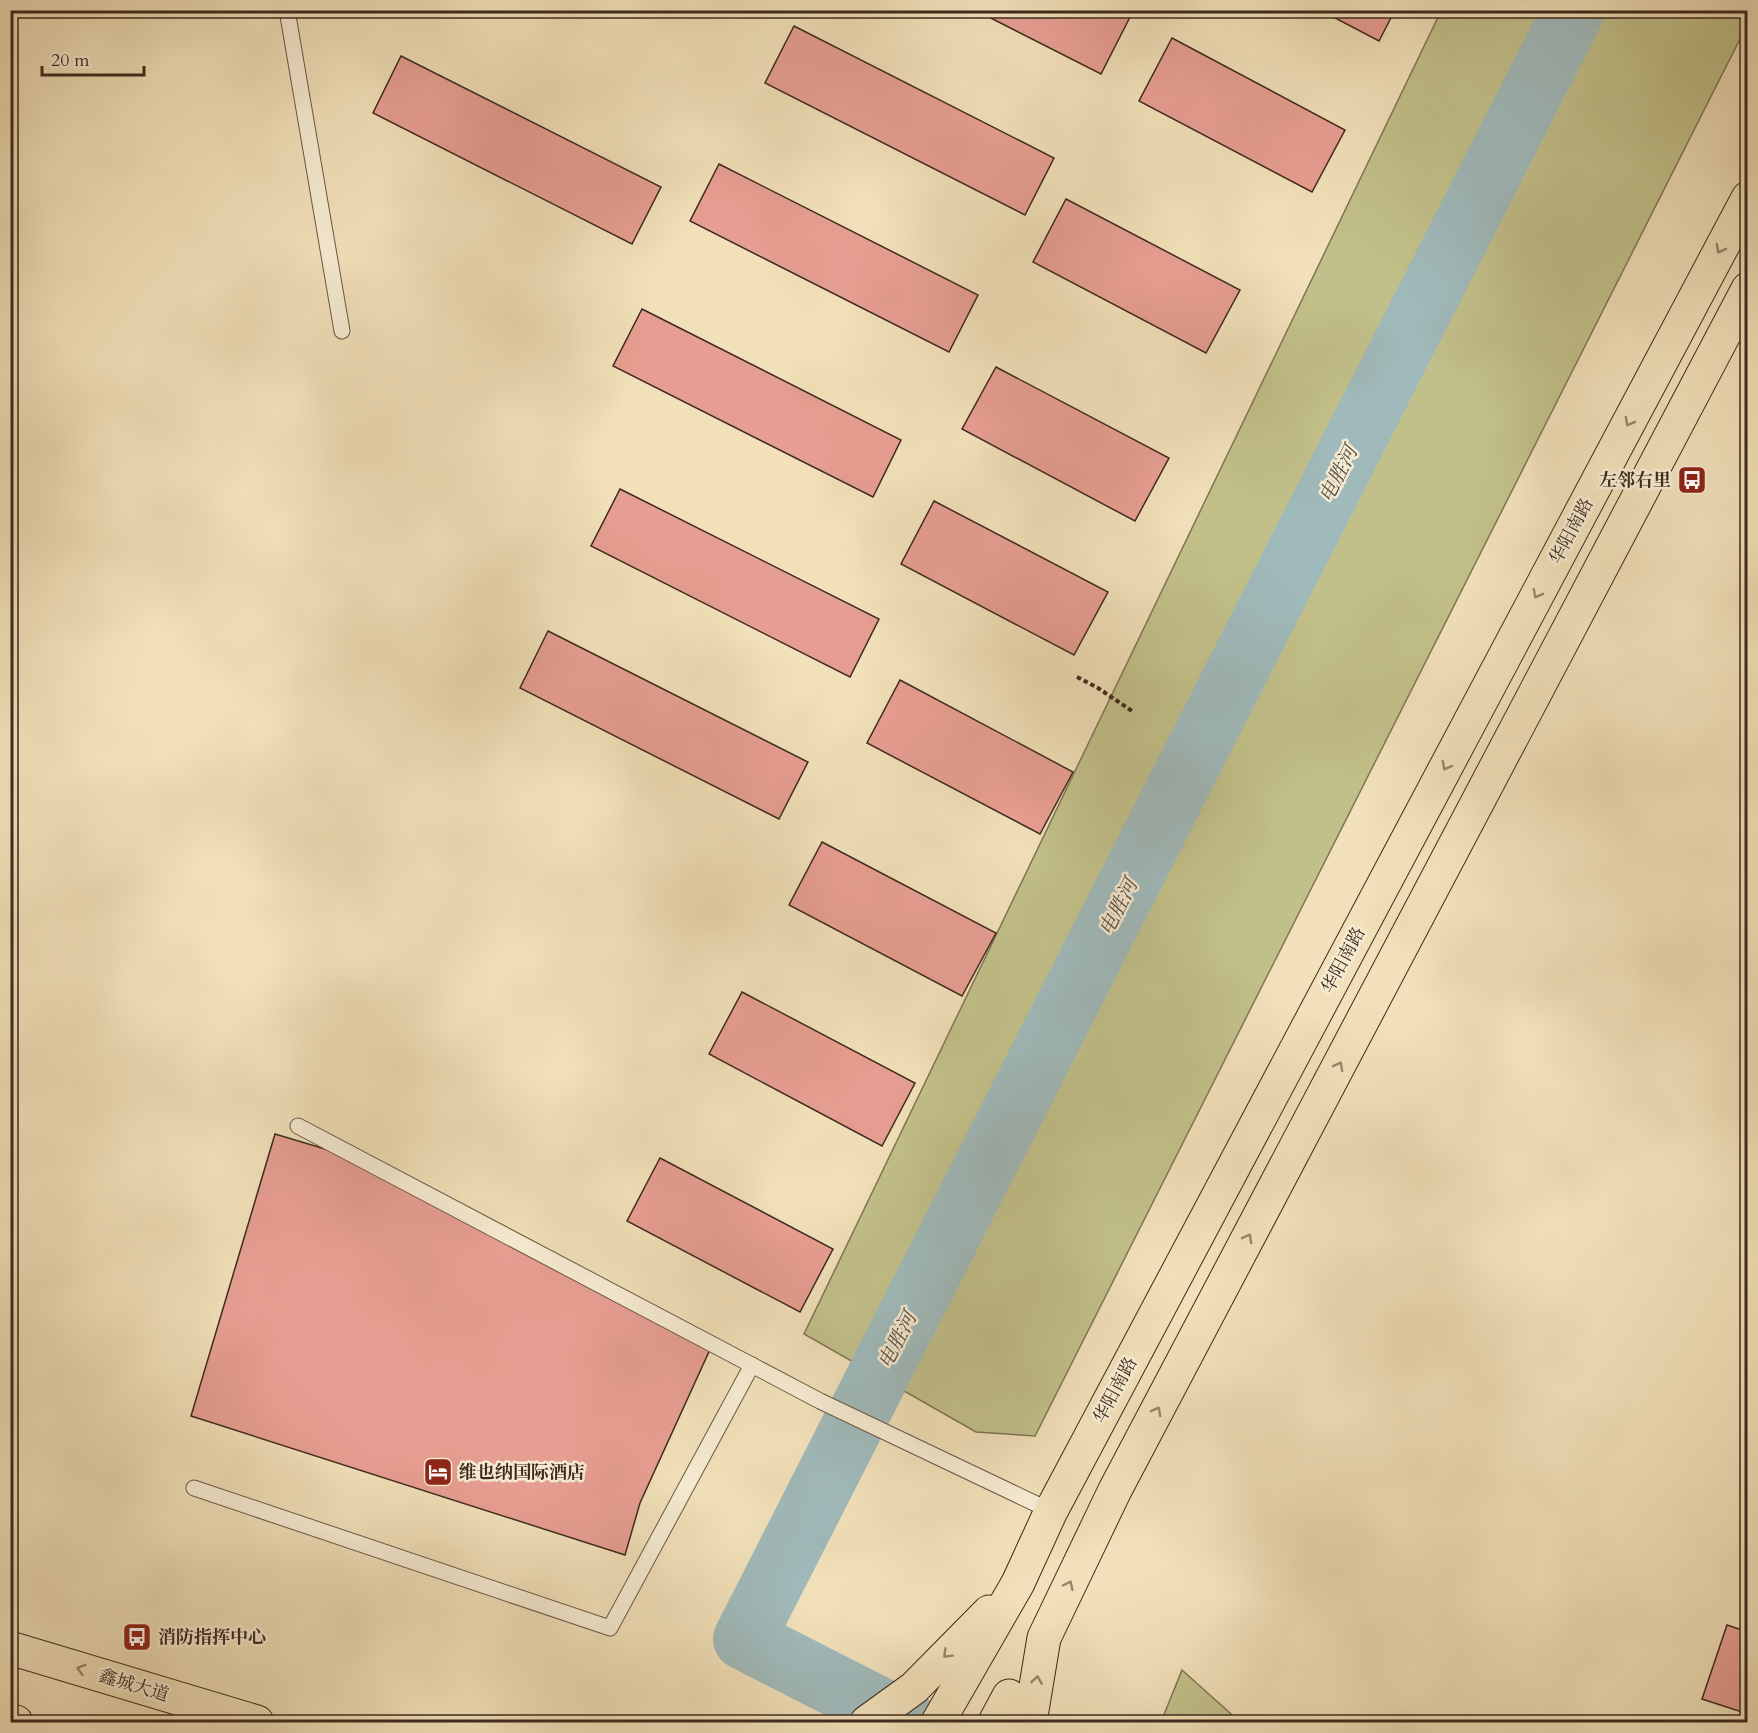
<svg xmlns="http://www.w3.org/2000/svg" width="1758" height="1733" font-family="Cardo,'Noto Serif SC',serif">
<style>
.green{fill:#c2c08a;stroke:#807554;stroke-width:1.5}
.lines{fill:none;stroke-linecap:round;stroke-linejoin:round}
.river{stroke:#a0babb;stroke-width:62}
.building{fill:#e79e92;stroke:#3d2a1e;stroke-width:1.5}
.lane-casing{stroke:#6a5845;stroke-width:17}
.primary-casing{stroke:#3d2a1e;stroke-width:35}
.path{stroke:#3d2a1e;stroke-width:4;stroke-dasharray:4.5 3;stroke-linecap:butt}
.lane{stroke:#f6ebd2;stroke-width:15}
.primary{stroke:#f1e0b9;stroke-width:33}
.oneway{stroke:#97856c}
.labels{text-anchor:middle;stroke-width:5;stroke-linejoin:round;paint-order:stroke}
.poi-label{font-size:18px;font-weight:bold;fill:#3d2a1e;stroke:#f6ebd2;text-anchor:start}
.street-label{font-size:18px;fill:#3d2a1e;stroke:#f6ebd2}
.water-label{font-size:20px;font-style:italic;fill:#564e45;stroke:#f6ebd2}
</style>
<rect width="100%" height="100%" fill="#f1e0b9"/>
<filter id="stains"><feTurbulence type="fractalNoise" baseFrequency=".00333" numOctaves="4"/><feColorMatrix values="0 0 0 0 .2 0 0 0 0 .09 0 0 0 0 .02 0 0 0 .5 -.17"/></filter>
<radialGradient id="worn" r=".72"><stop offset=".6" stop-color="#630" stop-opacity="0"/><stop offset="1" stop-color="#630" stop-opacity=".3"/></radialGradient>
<g class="green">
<polygon points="1441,11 1747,10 1747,25 1035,1436 976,1432 804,1334"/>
<polygon points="1182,1670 1240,1722 1161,1722"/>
</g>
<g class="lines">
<polyline class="river" points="907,1722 744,1639 1574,10"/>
</g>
<g class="building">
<polygon points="975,10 1116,10 1130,17 1101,74"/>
<polygon points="1320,10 1395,10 1379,41"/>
<polygon points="794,26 1054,158 1025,215 765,83"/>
<polygon points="1172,38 1345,130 1312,192 1139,101"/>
<polygon points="401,56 661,187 632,244 373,113"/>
<polygon points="719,164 978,295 949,352 690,221"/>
<polygon points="1066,199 1240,290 1206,353 1033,262"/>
<polygon points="642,309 901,440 873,497 613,366"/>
<polygon points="996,367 1169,458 1135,521 962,429"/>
<polygon points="620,489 879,619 850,677 591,546"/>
<polygon points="934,501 1108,592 1074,655 901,564"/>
<polygon points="548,631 808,762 779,819 520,688"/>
<polygon points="900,680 1073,772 1040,834 867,743"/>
<polygon points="822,842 996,933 962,996 789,905"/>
<polygon points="742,992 915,1083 882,1146 709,1054"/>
<polygon points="275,1134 335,1152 712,1345 640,1503 625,1555 191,1416"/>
<polygon points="660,1158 833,1249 800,1312 627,1221"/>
<polygon points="1748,1542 1748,1565 1741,1562"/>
<polygon points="1727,1625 1748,1632 1748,1714 1702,1699"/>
</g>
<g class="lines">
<g class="lane-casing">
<g id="lane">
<polyline points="287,10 342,331"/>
<polyline points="298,1126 820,1401 1051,1511"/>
<polyline points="194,1488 610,1628 752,1365"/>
</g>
</g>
<g class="primary-casing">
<g id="primary">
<polyline points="10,1648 257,1722"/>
<polyline points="10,1721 16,1722"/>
<polyline points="867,1722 914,1688 989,1612"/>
<polyline points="938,1722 1018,1583 1051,1511 1748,198"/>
<polyline points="995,1722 1009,1696"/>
<polyline points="1030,1722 1044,1638 1115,1490 1748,289"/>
</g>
</g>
<polyline class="path" points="1077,677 1098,688 1132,711"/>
<use href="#lane" class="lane"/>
<use href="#primary" class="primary"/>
</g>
<defs><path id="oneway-chevron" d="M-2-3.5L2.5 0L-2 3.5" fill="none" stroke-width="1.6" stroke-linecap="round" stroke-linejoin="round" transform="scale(1.5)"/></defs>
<g class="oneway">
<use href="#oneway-chevron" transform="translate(1720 249) rotate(118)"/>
<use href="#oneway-chevron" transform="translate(1629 422) rotate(118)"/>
<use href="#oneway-chevron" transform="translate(1537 594) rotate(118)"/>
<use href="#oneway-chevron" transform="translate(1446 766) rotate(118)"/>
<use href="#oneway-chevron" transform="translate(1339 1066) rotate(-62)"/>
<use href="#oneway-chevron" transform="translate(1248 1238) rotate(-62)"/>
<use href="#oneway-chevron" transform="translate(1157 1411) rotate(-62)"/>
<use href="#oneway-chevron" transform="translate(1069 1585) rotate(-64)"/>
<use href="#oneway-chevron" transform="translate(947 1654) rotate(135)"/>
<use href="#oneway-chevron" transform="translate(81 1669) rotate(-163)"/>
<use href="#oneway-chevron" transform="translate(1037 1680) rotate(-81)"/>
</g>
<defs>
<g id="bus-square" transform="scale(1.5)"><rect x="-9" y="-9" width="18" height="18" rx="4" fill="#8f2418" stroke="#f6ebd2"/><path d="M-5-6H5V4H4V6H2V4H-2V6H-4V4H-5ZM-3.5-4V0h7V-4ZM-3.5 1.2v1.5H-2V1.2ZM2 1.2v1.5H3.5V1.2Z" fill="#fff"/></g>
<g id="hotel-square" transform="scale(1.5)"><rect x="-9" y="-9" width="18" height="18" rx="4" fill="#8f2418" stroke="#f6ebd2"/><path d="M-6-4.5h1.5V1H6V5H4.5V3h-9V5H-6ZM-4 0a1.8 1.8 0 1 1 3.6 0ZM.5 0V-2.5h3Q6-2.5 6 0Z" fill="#fff"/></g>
</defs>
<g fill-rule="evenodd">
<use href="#bus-square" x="1692" y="480"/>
<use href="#hotel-square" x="438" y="1472"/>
<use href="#bus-square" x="137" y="1637"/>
</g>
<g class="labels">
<g class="poi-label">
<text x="1671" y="486" text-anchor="end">左邻右里</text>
<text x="459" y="1478">维也纳国际酒店</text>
<text x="158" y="1643">消防指挥中心</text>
</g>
<g class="street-label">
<text transform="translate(1571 531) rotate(-62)" y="6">华阳南路</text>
<text transform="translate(1343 960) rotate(-62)" y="6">华阳南路</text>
<text transform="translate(1115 1390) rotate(-62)" y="6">华阳南路</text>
<text transform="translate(134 1685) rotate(17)" y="6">鑫城大道</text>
</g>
<g class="water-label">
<text transform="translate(1338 474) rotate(-63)" y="7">电胜河</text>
<text transform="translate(1118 907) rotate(-63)" y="7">电胜河</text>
<text transform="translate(897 1340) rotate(-63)" y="7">电胜河</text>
</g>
</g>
<rect width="1758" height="1733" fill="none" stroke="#f1e0b9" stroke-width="36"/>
<rect x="12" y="12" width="1734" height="1709" fill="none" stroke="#3d2a1e" stroke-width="3"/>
<rect x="18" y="18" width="1722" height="1697" fill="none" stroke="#3d2a1e" stroke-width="1.5"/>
<path d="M42 66v9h102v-9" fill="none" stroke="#3d2a1e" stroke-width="3"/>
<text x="51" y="66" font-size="18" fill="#3d2a1e" stroke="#f6ebd2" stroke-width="4.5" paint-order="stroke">20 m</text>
<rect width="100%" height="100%" filter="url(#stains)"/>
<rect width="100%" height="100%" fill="url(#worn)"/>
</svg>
